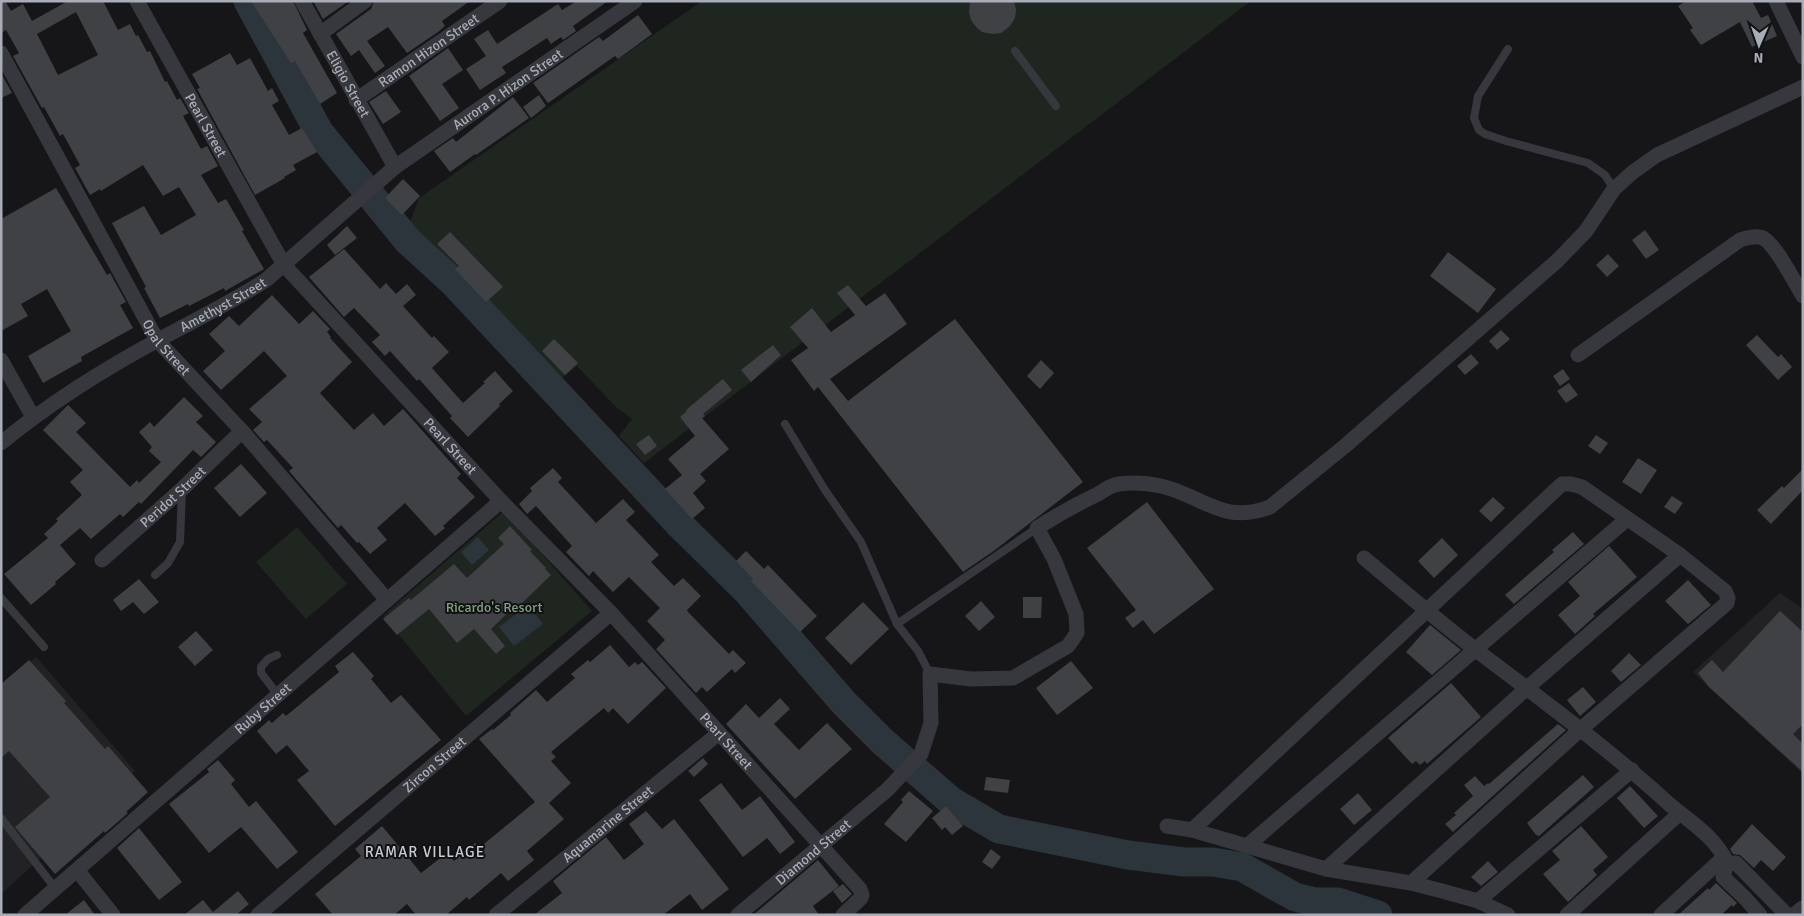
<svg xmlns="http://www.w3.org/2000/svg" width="1804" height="916" font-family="Signika,sans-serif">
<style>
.built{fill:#222225}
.green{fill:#1e261f}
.water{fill:#2c353c}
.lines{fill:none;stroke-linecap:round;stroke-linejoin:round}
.river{stroke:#2c353c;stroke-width:29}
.building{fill:#404145;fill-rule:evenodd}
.service{stroke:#37383d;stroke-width:8}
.minor{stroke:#37383d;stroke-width:15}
.tertiary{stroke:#37383d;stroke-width:19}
.labels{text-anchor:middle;stroke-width:4;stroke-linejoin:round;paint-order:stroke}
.street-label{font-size:14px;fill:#a8adb8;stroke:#111113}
.park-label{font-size:14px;fill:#7fa381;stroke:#111113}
.neighbourhood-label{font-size:15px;letter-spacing:1px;fill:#c9ccd4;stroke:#111113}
</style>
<rect width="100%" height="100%" fill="#161618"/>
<g class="built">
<polygon points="1780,593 1803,609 1803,774 1693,672"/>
<polygon points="36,657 135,771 1,894 1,687"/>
</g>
<g class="green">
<polygon points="702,1 1251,1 644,463 619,436 632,419 616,407 577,366 561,379 406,233 419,198"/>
<polygon points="504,511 592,611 466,716 383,616"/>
<polygon points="297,527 347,584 306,619 256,562"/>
</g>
<g class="water">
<polygon points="478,537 489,550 472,565 461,552"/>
<polygon points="528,605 543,624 514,646 499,627"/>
</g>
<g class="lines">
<polyline class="river" points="248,1 319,132 408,241 454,283 680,525 747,591 844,703 882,741 951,801 999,829 1128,855 1184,862 1213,862 1242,867 1295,897 1315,902 1338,902 1378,915"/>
</g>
<g class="building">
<path d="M1 1H5L11 11 23 4 32 21 68 1H103L118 30 130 24 136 36 138 35 147 52 150 51 165 82 167 81 177 100 180 98 189 113 183 116 201 149 207 146 218 166 201 175 218 203 226 199 244 230 242 231 264 269 225 291 224 288 189 306 188 304 160 318 144 288 146 287 112 223 144 206 161 235 196 215 179 187 163 196 143 165 101 191 100 189 90 195 75 168 80 165 63 134 60 136 44 107 42 108 13 56 19 53 6 30 1 33ZM76 12 98 55 58 75 37 34Z"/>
<polygon points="251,1 293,1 307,30 303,33 337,93 320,104 295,61 291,63"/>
<polygon points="313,1 349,1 323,19"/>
<polygon points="374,1 470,1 442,21 445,26 438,32 407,53 388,27 367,41 385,66 375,73 359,50 351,56 336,34 371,9"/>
<polygon points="577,1 608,1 573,26 576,31 563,40 561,37 551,44 547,38 502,67 506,73 480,90 466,69 486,56 474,39 488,30 497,44 558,4 562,10"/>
<polygon points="970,1 1014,1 1016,10 1015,18 1010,26 1001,33 992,34 982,32 977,28 971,20 969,12"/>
<polygon points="1686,1 1752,1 1761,18 1768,15 1777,36 1752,47 1740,22 1701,45 1690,30 1693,28 1678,6"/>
<polygon points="638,15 652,34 618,59 615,56 548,103 533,83 599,37 603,41"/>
<polygon points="448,48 463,70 442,84 459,108 440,121 409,76"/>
<polygon points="230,53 237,65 250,58 268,91 272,88 279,101 272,105 289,135 302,128 317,152 293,165 296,170 284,177 285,178 255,195 197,89 200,88 192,74"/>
<polygon points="1,73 12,93 1,98"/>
<polygon points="386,91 401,112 383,124 369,102"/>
<polygon points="539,95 546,106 531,118 523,107"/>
<polygon points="513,97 529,118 476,155 475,154 450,172 434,151 453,138 456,142"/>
<polygon points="403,179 420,196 402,215 385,198"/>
<polygon points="56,188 107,275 110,273 126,302 120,305 133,328 81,357 82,361 43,383 28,356 71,331 47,289 21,304 28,316 1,331 1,219"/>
<polygon points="347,226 357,238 335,255 327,245"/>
<polygon points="1645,230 1659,250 1646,259 1632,240"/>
<polygon points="450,232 503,287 486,302 455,269 459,266 437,244"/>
<polygon points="344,249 380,289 386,283 396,294 407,284 416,295 403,306 432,338 434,336 449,352 432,368 463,403 485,383 483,382 495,371 513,391 499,404 500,406 468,437 450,418 452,416 419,379 417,381 390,351 385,356 372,342 380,335 354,308 344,317 309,277"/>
<polygon points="1448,252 1496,289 1478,313 1430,276"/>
<polygon points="1608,254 1619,266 1607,277 1596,265"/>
<polygon points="848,285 866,306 885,293 907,324 830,379 848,401 955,319 1083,482 995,550 963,572 818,387 814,391 791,360 808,348 790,327 812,308 831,332 855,315 837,293"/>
<polygon points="272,295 299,324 313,311 330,329 327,332 331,337 330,338 352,362 320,393 354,430 373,413 384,426 403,409 461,474 457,478 475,497 443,526 445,528 435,536 405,503 377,528 387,540 370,554 359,542 357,543 341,525 338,528 289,471 293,468 267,440 264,442 253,430 262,422 249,409 287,376 264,351 221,390 203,371 225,351 209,334 229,316 239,326"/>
<polygon points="1501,330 1510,339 1497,350 1489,341"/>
<polygon points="1757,335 1778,357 1781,354 1792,367 1778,380 1746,345"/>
<polygon points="554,339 578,363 565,375 542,351"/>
<polygon points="773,345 781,355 751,382 741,370"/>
<polygon points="1471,354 1479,363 1465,375 1457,366"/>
<polygon points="1041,360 1054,373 1040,389 1027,376"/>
<polygon points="1563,369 1570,379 1560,386 1553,376"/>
<polygon points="723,379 732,390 703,414 705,416 702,418 729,449 700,474 706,481 693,493 705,508 692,519 665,489 682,475 668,459 695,436 680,417 687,411 686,410"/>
<polygon points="1569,383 1578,395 1566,403 1557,391"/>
<polygon points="184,397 203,416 196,422 216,442 201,457 193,450 141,504 139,502 123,517 120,514 91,539 80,528 60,545 76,564 55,582 56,584 31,605 4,574 48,538 44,534 58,521 56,519 82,495 70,482 83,470 43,430 68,405 86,423 76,432 130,487 137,480 139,483 161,462 149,451 152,447 139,432 150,422 154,427"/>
<polygon points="649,435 657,446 645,455 636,444"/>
<polygon points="1596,435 1608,443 1600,454 1588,446"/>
<polygon points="1638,458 1657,470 1641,494 1622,482"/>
<polygon points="241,464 267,493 240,517 214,488"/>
<polygon points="553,468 562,478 558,482 596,523 623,499 635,512 626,520 659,555 651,562 674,586 683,578 701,596 687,610 688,612 729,654 733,650 746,663 735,673 732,669 707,692 702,687 696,693 656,649 665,640 647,621 660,608 629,577 613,592 593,571 589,576 566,552 572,546 536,506 527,514 519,504 532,491 530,488"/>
<polygon points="1803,469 1803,490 1771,524 1757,510 1782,486 1784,488"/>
<polygon points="1672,496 1683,503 1675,514 1664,507"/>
<polygon points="1493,497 1505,508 1491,522 1479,511"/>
<polygon points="1147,502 1214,589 1154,634 1143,620 1133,628 1125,618 1136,610 1087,548"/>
<polygon points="510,526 532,550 530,551 546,568 545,569 551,575 516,609 514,607 491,629 505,646 496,654 474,629 457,643 429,609 397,635 383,619 409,598 411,600 454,564 467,578 504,544 498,538"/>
<polygon points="1573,532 1584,544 1514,604 1505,595 1554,552 1552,550"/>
<polygon points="1442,538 1458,555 1434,578 1418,561"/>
<polygon points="1609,546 1637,577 1593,614 1595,616 1575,634 1558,615 1580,596 1568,582"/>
<polygon points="746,551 764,569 768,565 817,616 800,632 751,581 753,579 736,561"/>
<polygon points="139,579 159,602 144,614 133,602 121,611 113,600"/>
<polygon points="1688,580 1711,605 1688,624 1665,601"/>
<polygon points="1023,597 1042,597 1041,618 1023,618"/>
<polygon points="981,601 995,617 979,631 965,616"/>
<polygon points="863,602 889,629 851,665 825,638"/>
<polygon points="1780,611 1803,632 1803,724 1793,734 1803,744 1803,772 1709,687 1698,673 1712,660 1723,672"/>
<polygon points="1430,625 1461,650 1432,675 1406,652"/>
<polygon points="196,631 213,650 195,666 178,647"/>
<polygon points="610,645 629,667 635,662 638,665 642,662 666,688 628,724 613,708 608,713 604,708 551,752 556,757 551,761 571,783 549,803 564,819 527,851 534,860 508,881 501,873 469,900 467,897 446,915 416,915 407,904 394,915 333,915 315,894 361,856 355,849 382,826 421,873 447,853 454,861 475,843 479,848 535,802 479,739 492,729 493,730 511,715 510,713 536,690 547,702 575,678 571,674 588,660 590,662"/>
<polygon points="353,652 374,676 371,679 391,703 401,695 441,740 335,826 297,780 309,771 287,745 276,754 257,731 269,720 272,723 283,713 286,716 339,672 335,666"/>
<polygon points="1629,653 1641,665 1621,682 1611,671"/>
<polygon points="29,660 66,701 64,703 105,749 108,746 148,792 126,812 128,813 105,833 104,831 55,874 15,827 50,797 9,751 1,758 1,684"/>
<polygon points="1071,661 1093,688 1057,715 1036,688"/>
<polygon points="1451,683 1481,717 1427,764 1425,761 1420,765 1416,761 1412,764 1388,738"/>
<polygon points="1583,687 1596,702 1580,716 1567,700"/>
<polygon points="780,698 790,709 774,724 799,750 827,723 852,749 795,799 726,724 746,704 759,718"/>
<polygon points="1558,724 1566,730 1453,832 1445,824 1456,815 1454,813 1473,796 1464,785 1475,776 1484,786 1488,783 1489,784"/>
<polygon points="703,758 708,764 694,777 688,771"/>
<polygon points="218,760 235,780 231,784 249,807 256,801 298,852 277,869 241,827 209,853 169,804 209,772 207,769"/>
<polygon points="1583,775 1594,787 1539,836 1536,835 1527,823"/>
<polygon points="986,777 1010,780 1008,793 984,790"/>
<polygon points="721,783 742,810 760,796 795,842 780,854 767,838 743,857 699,800"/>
<polygon points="1630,786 1658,816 1644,828 1617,798"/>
<polygon points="909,791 933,811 906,842 884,824 903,802 901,800"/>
<polygon points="1358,793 1372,810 1354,825 1340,809"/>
<polygon points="946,806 963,826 952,835 945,827 942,830 932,818"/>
<polygon points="646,811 662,829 674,819 729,889 702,910 690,894 663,915 534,915 562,893 553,881 606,837 624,860 644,844 629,824"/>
<polygon points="1752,824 1786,857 1773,871 1761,860 1754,868 1740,855 1733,854 1730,849"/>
<polygon points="1581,826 1608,857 1593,870 1597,875 1568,902 1543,874 1560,860 1552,851"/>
<polygon points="139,828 182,882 159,900 117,848"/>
<polygon points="991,849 1001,857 992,869 982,862"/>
<polygon points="818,860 839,886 813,906 819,915 753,915"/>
<polygon points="1488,861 1498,872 1481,886 1471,877"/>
<polygon points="1716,883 1737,903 1733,907 1732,905 1721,915 1678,915 1708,888 1709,890"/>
<polygon points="843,884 852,894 842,903 833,891"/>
<polygon points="238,891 249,904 236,915 184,915 203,900 213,912"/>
<polygon points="84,900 95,915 65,915"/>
</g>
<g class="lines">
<g class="service">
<polyline points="1508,49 1478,96 1474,118 1479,130 1485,134 1506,141 1588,163 1605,175 1614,189"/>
<polyline points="1015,51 1056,106"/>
<polyline points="785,424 825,490 861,542 897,624 918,651 930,674"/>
<polyline points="155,575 168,563 180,542 182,491"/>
<polyline points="1,598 44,647"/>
<polyline points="897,624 1037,528"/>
<polyline points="277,655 268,659 261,667 261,673 278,695"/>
<polyline points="1,818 55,888"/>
</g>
<g class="minor">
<path id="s1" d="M137 1 284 265 501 501 611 613 860 889 862 895 861 898 843 915"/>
<path id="s2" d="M302 1 395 167"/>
<polyline points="1776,1 1803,57"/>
<polyline points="320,34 365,1"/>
<path id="s3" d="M1 53 157 340 242 431 387 600"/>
<path id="s4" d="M356 100 500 1"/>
<path d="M1578 355 1740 240C1747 238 1756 235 1763 238 1776 245 1795 283 1803 296"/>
<polyline points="1,360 33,417"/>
<path id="s5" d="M1 443C50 403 104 369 160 339 195 320 232 302 266 280L395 167 635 1"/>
<path d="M1364 558C1401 589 1438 621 1476 650 1542 700 1608 748 1669 804 1690 822 1715 836 1727 863L1723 877 1745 898 1760 915"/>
<path id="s6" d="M102 560 182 489 242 431"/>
<polyline points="1167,826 1192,830 1326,869 1411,883 1442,891 1478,901 1508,915"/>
<polyline points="1192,830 1562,484 1571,484 1582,487 1680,555 1725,591 1728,598 1727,603 1581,729 1411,883"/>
<polyline points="1247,846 1627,519"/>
<polyline points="1727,863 1736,863 1787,915"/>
<polyline points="1326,869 1527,688 1680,555"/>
<polyline points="77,870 113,915"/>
<polyline points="1478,901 1632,770"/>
<path id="s7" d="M25 915 501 501"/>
<path id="s8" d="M258 915 611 613"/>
<path id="s9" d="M496 915 719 733"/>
<path id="s10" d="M738 915 887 790 921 754 931 723 930 674 971 679 1013 678 1068 646 1077 633 1076 614 1054 559 1037 528C1057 515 1077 504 1098 494 1104 490 1111 485 1119 484 1132 482 1147 483 1161 486 1204 496 1222 525 1270 507L1345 446 1557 261 1586 231 1614 189 1633 172 1657 155 1803 87"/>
<polyline points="1567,915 1680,813"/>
<polyline points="1661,915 1724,857"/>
</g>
<polyline class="tertiary" points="1797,915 1803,910"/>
</g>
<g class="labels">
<g class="street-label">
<text dy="5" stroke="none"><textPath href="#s4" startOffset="88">Ramon Hizon Street</textPath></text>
<text dy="5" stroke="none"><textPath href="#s2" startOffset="95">Eligio Street</textPath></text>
<text dy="5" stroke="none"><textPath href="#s5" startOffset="620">Aurora P. Hizon Street</textPath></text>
<text dy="5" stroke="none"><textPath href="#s1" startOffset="142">Pearl Street</textPath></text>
<text dy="5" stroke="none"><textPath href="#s5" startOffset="262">Amethyst Street</textPath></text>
<text dy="5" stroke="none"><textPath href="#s3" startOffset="338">Opal Street</textPath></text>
<text dy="5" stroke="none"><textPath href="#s1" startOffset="548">Pearl Street</textPath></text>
<text dy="5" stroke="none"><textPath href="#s6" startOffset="95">Peridot Street</textPath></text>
<text dy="5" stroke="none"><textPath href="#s7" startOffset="315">Ruby Street</textPath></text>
<text dy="5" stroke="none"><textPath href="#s1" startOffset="952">Pearl Street</textPath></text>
<text dy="5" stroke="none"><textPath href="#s8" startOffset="232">Zircon Street</textPath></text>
<text dy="5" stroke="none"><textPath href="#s9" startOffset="144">Aquamarine Street</textPath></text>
<text dy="5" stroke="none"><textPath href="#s10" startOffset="98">Diamond Street</textPath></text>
</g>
<g class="park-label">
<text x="494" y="612">Ricardo's Resort</text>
</g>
<g class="neighbourhood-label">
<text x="425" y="857">RAMAR VILLAGE</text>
</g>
</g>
<rect width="1804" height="916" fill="none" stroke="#a8adb8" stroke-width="5"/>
<g transform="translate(1759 45) rotate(182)" stroke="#111113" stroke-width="4" paint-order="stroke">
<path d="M0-4L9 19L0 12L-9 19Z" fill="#a8adb8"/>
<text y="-8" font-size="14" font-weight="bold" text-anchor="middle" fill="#a8adb8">N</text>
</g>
</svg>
